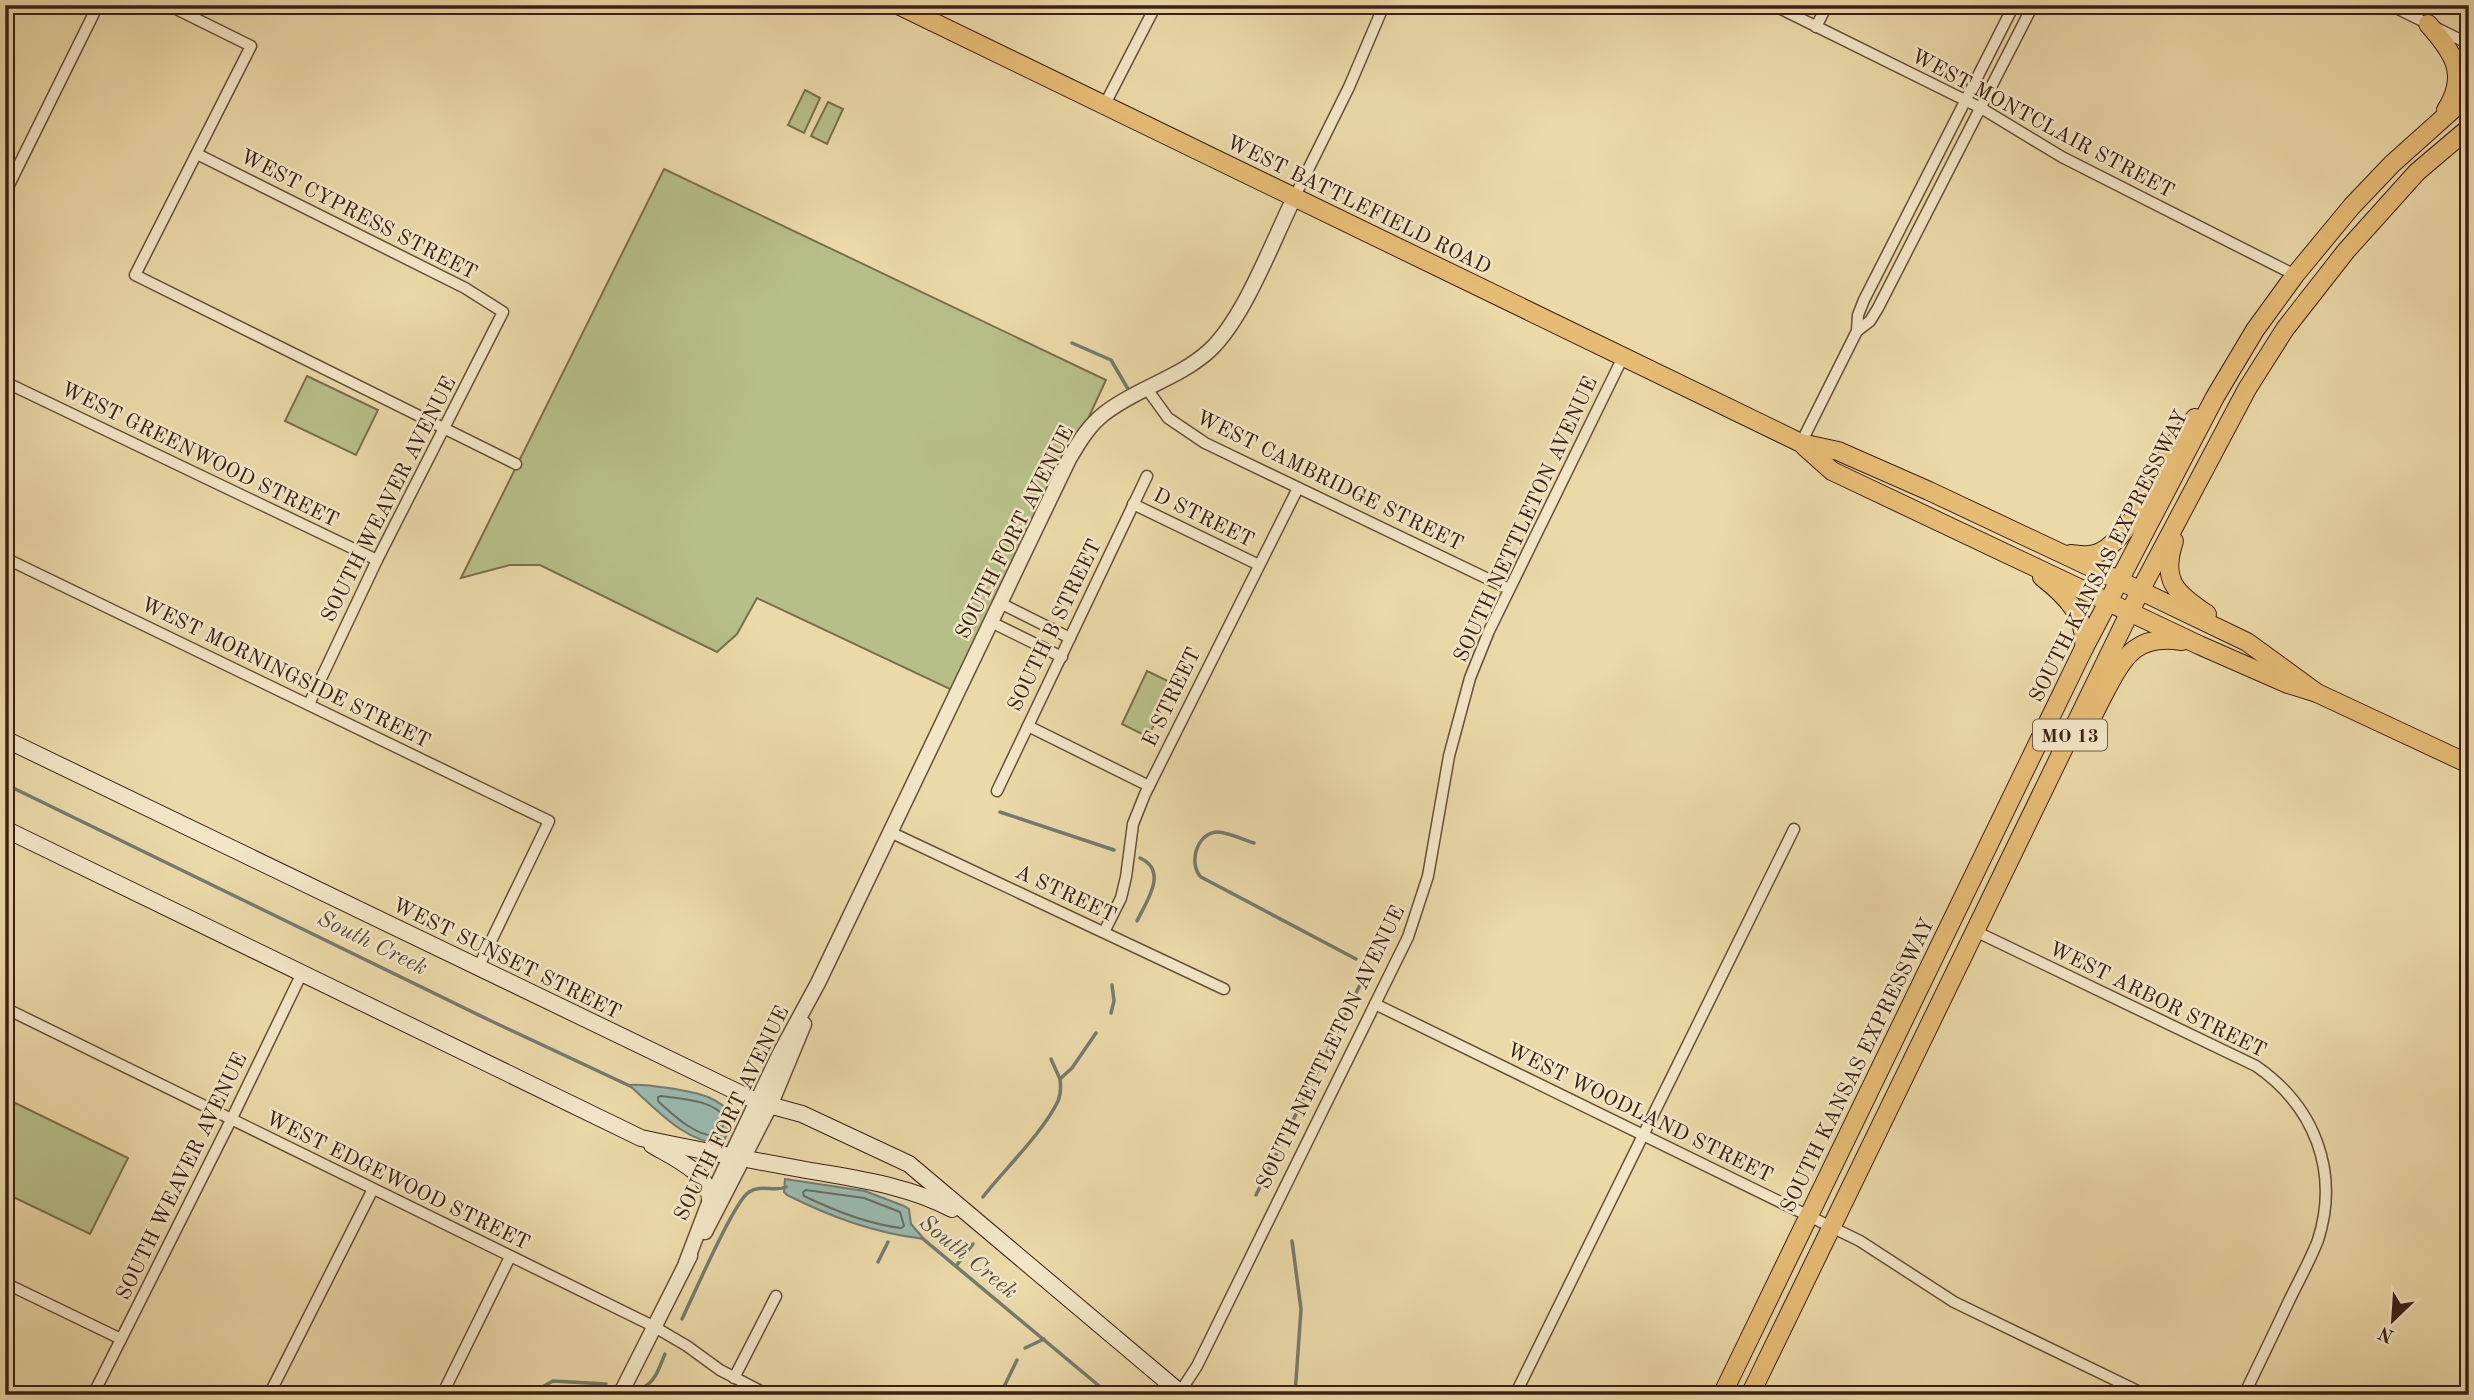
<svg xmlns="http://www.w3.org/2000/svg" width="2474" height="1400" font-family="'Old Standard TT',serif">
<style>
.green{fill:#b7bf88;stroke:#7a6f4e;stroke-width:2}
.water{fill:#99b9af;stroke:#747b71;stroke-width:2}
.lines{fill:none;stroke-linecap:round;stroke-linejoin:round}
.shore{stroke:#6a6c62;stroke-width:2}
.stream{stroke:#747b71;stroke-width:3.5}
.minor-casing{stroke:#684e3a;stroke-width:13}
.tertiary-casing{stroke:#684e3a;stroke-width:17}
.secondary-casing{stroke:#3c1f15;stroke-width:18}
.primary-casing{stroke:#3c1f15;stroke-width:20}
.minor{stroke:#f2e6c6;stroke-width:10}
.tertiary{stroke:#f2e6c6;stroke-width:14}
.secondary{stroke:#f2e6c6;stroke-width:16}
.primary{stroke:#e6bc74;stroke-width:18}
.labels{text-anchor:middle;stroke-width:5;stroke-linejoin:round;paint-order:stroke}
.shield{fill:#f2e6c6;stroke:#735b4a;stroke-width:2}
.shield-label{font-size:19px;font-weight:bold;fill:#3c1f15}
.street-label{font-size:21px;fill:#3c1f15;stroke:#f2e6c6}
.water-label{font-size:23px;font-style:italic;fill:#584d43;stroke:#f2e6c6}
</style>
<rect width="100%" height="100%" fill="#ebd9a8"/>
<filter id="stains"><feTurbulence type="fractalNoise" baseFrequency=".00286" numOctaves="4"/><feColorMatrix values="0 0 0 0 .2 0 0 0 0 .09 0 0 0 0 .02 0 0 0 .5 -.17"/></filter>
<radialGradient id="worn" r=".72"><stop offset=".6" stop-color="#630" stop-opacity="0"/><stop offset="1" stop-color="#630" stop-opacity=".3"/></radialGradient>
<g class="green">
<polygon points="805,90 820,98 804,133 788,125"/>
<polygon points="828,102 843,109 827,144 811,136"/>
<polygon points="664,169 1106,380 1087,421 1073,439 1063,458 952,690 757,598 737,634 717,652 540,565 510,565 461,578"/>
<polygon points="307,376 378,410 356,455 285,421"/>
<polygon points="1147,671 1174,684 1148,737 1122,724"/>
<polygon points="5,1098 128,1158 90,1234 5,1193"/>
</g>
<g class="water">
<path d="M629 1085C644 1083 693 1091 708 1097 718 1101 728 1109 736 1117L722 1144C684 1142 656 1109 629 1085Z"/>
<path d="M785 1179 865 1191 904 1206 909 1209 911 1224 924 1239C874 1233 831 1217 787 1195L784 1192Z"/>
</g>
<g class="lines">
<g class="shore">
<path d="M661 1096C682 1099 715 1100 726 1119L719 1135C699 1140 672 1114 658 1101V1097Z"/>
<path d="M806 1190 864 1198 900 1212 904 1226 901 1228C867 1224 835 1211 804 1196L803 1192Z"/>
</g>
<g class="stream">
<polyline points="1072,343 1111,360 1128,389"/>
<polyline points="5,784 489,1020 630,1086"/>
<polyline points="1000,812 1114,850"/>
<path d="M1254 843C1243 840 1227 831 1216 832 1195 835 1189 865 1201 877L1356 959"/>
<path d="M1137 921C1146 902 1169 871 1140 858"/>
<polyline points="1111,1013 1114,1001 1112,985"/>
<polyline points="1051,1059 1060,1079"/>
<polyline points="1256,1195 1363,979"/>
<path d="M983 1197C1004 1170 1044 1131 1058 1101 1061 1094 1061 1087 1060 1079L1072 1068 1096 1033"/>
<polyline points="922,1238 1110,1395"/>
<polyline points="1292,1241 1301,1309 1295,1395"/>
<polyline points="878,1262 888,1242"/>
<polyline points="956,1266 973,1244"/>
<path d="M682 1319C693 1297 734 1201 749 1192 761 1184 774 1192 786 1187"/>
<polyline points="1025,1348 1044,1339"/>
<path d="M644 1387C656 1381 660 1365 665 1354"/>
<polyline points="539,1395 544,1386 553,1381 606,1384"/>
<polyline points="1000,1395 1017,1360"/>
</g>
<g class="minor-casing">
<g id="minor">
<polyline points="168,5 251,46 135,275 516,464"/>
<polyline points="1773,5 1981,108 2062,157 2295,275"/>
<polyline points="2390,5 2469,44"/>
<polyline points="927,19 933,5"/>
<polyline points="1816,27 1827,5"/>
<polyline points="1104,106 1156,5"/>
<polyline points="197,154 465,288 503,312 377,560 309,704"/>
<polyline points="5,193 98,5"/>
<polyline points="1295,196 1349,87 1384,5"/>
<polyline points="1857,331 1870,321 1878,308 2033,5"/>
<polyline points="5,382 377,560"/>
<polyline points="1147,389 1168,418 1205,443 1509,589"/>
<polyline points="1801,443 1857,331 1858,315 1864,300 2014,5"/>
<polyline points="1133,504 1259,565"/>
<polyline points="5,558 549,821 478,968"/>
<polyline points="1000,603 1070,638"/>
<polyline points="991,622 1062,657"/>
<polyline points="1028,726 1149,786"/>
<polyline points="997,791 1147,476"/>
<polyline points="890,832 1224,989"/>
<path d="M1975 931 2256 1066C2314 1106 2340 1171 2318 1240 2310 1261 2298 1282 2288 1303 2274 1333 2259 1364 2244 1395"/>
<polyline points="1104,932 1121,898 1126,877 1133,824 1145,794 1298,488"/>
<polyline points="1375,1004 1860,1241 1954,1302 2146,1395"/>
<polyline points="5,1008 653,1326 687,1346 720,1370 768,1395"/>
<polyline points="5,1283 121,1339"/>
<polyline points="734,1378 776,1296"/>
<polyline points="1180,1392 1197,1366 1408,937 1428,876 1449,756 1470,678 1489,631 1623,357"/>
<polyline points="93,1395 232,1118 302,973"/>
<polyline points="269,1395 373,1189"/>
<polyline points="442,1395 510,1257"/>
<polyline points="1515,1395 1794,829"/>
</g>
</g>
<g class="tertiary-casing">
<g id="tertiary">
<polyline points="705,1232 770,1106 804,1024"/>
<path d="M686 1263 710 1200 779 1055 818 983 1069 459C1079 442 1089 425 1105 413 1137 388 1180 378 1210 350 1245 317 1273 240 1295 196"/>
<polyline points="620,1395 690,1256"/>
</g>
</g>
<g class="secondary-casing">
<g id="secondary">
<polyline points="5,739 758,1102 802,1114 909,1164 1183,1395"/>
<path d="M5 829 641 1138C696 1150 751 1160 806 1170 856 1179 907 1185 952 1209"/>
<path d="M652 1145C672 1157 710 1173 710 1200"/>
</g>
</g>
<g class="primary-casing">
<g id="primary">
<polyline points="898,5 1801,443 1838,451 1929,491 2118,580 2247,642 2317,693"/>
<path d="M2428 24C2453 52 2469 74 2446 110"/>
<polyline points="1804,446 1832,471 2199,645 2288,684 2317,693 2469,764"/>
<path d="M2174 541C2161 580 2175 593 2207 614"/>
<path d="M2071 554C2080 555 2089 557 2098 553 2129 540 2153 481 2169 452 2176 440 2186 429 2195 418"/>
<path d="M2042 577C2065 595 2087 616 2084 648"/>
<path d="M2083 735C2091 720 2098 705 2106 690 2125 654 2138 634 2182 641"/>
<polyline points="1722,1395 2084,648 2215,397 2255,330 2295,275 2352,206 2392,164 2469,95"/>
<polyline points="1750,1395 2140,591 2247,389 2285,329 2346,251 2417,172 2469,128"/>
</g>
</g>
<use href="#minor" class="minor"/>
<use href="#tertiary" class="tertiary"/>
<use href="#secondary" class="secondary"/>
<use href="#primary" class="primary"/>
</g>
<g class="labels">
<rect class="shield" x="2033" y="719.5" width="74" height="31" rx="5"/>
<g class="shield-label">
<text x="2070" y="742">MO 13</text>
</g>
<g class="street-label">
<text transform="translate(2043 123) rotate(28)" y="7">WEST MONTCLAIR STREET</text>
<text transform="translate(1359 204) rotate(26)" y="7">WEST BATTLEFIELD ROAD</text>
<text transform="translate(359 214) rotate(27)" y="7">WEST CYPRESS STREET</text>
<text transform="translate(200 454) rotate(26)" y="7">WEST GREENWOOD STREET</text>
<text transform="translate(1330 480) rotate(26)" y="7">WEST CAMBRIDGE STREET</text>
<text transform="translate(388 499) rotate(-63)" y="7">SOUTH WEAVER AVENUE</text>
<text transform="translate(1204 517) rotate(26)" y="7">D STREET</text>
<text transform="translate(1525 519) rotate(-65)" y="7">SOUTH NETTLETON AVENUE</text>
<text transform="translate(1014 532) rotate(-63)" y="7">SOUTH FORT AVENUE</text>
<text transform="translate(2108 556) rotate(-63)" y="7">SOUTH KANSAS EXPRESSWAY</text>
<text transform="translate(1054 625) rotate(-64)" y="7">SOUTH B STREET</text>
<text transform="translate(286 672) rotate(26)" y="7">WEST MORNINGSIDE STREET</text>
<text transform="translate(1171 697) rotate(-64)" y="7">E STREET</text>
<text transform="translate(1066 893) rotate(25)" y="7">A STREET</text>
<text transform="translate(507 958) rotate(26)" y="7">WEST SUNSET STREET</text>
<text transform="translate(2158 999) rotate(26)" y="7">WEST ARBOR STREET</text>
<text transform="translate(1330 1047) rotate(-64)" y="7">SOUTH NETTLETON AVENUE</text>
<text transform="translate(1857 1065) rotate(-64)" y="7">SOUTH KANSAS EXPRESSWAY</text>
<text transform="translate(1640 1112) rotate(26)" y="7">WEST WOODLAND STREET</text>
<text transform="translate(731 1113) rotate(-64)" y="7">SOUTH FORT AVENUE</text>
<text transform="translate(181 1176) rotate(-64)" y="7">SOUTH WEAVER AVENUE</text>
<text transform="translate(398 1180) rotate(26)" y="7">WEST EDGEWOOD STREET</text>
</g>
<g class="water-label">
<text transform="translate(373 942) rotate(26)" y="8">South Creek</text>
<text transform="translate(969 1256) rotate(39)" y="8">South Creek</text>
</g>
</g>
<rect width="2474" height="1400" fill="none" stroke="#ebd9a8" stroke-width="28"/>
<rect x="7" y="7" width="2460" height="1386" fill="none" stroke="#3c1f15" stroke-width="3.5"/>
<rect x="14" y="14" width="2446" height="1372" fill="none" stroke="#3c1f15" stroke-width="2"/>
<g transform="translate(2393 1320) rotate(205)" stroke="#f2e6c6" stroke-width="5" paint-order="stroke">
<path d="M0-5L12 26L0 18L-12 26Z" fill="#3c1f15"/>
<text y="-10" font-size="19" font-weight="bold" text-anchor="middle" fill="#3c1f15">N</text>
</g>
<rect width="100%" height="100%" filter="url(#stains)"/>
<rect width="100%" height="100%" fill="url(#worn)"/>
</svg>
